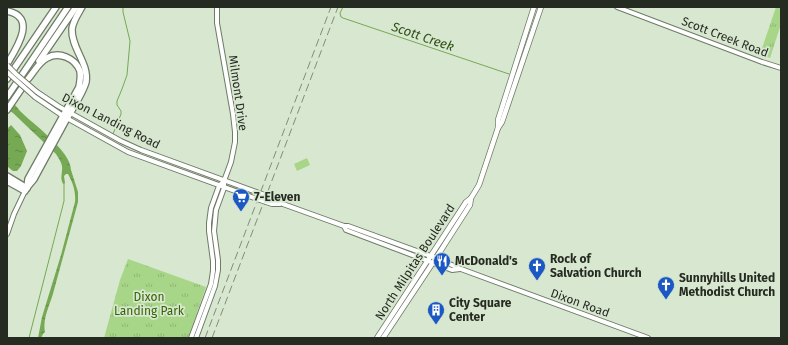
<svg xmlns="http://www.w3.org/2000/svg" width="788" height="345" font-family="'Fira Sans',sans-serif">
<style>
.grass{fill:#a7d688}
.park{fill:url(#park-tufts)}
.water{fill:url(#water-ripples)}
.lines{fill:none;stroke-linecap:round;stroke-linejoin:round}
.stream{stroke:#76a953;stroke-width:1}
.secondary-casing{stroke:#6e7b66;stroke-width:6}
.primary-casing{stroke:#6e7b66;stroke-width:6}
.highway-casing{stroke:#6e7b66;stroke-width:8}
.secondary{stroke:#fff;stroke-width:4}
.primary{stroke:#fff;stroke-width:4.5}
.highway{stroke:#fff;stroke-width:5.5}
.rail{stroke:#828c7c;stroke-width:1;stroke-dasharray:8 4;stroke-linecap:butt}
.secondary-bridge-casing{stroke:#6e7b66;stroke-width:6;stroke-linecap:butt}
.secondary-bridge{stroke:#fff;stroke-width:4}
.labels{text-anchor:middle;stroke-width:3.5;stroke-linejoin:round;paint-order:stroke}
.street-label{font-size:12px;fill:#262b22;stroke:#d8e7d0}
.poi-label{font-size:12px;font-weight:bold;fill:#262b22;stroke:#d8e7d0;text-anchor:start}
.park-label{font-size:12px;fill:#366404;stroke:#d8e7d0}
.water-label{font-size:13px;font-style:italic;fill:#305015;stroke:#d8e7d0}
</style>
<defs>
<pattern id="park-tufts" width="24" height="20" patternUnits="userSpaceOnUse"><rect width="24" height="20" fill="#a7d688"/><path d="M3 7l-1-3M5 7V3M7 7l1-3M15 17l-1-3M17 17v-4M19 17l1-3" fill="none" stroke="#90b875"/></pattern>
<pattern id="water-ripples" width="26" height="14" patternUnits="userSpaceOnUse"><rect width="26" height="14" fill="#76a953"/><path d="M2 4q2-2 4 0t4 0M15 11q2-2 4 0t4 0" fill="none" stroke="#618a44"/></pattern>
</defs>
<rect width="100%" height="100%" fill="#d8e7d0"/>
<polygon class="grass" points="307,158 310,165 297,171 294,164"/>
<g class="park">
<polygon points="776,7 781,7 781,24 770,58 760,54"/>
<polygon points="128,259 206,287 188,338 104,338 120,280"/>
</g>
<g class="water">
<path d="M7 97C12 101 16 106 20 111 33 124 71 151 71 170L78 192V202C70 231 62 261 54 290 51 303 42 318 45 332L43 334 41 338H38L42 317 61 255 75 202C76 192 73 183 68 174H66L64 176 65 183 63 184C60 178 62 175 62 170 63 164 59 159 56 154L13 113 7 109Z"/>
<polygon points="11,125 20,135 27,151 21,166 17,171 13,171 8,167 7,164 8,128"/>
</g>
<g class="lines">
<g class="stream">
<polyline points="343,7 340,13 341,17 343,18 509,74"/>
<polyline points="113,134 121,114 121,111 117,105 117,101 122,89 127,75 130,41 123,12 123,7"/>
<polyline points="29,338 64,201 64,183"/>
</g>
<g class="secondary-casing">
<g id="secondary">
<polyline points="617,7 762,62 781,68"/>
<polyline points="37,92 58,106 121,141 141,150 262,194"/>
<polyline points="35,97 63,116 128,152 260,200"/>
<polyline points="268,196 283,204 344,226 348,226 436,258 461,269 648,338"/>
<polyline points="266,202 272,204 280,204"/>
<polyline points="344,226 346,230 452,270 460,269"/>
<polyline points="7,234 14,214 25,191"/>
<polyline points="191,338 211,284 213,271 213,261 209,231 209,223 211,208 219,186 224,181 231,162 235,142 235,132 233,114 217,23 217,7"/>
<polyline points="196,338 215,286 218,270 218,260 214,231 216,210 224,188 224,181"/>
</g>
</g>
<g class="primary-casing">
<g id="primary">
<polyline points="498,128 502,122 541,7"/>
<polyline points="377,338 466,202 471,198"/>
<polyline points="383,338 436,258 470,205 471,198 479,185 498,128 498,120 534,7"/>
</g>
</g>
<g class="highway-casing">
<g id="highway">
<path d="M7 11C38 17 16 49 7 64"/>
<polyline points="39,61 76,7"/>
<polyline points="7,79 56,7"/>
<polyline points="7,97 68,7"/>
<polyline points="7,110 26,82"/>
<polyline points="7,176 27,188"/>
<path d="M7 181 25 191C27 187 31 183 34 179 45 159 55 140 66 120 72 110 83 93 86 82 89 63 71 48 72 29 73 21 78 14 82 7"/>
<path d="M27 188 28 179 79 87C80 82 81 77 80 71 75 58 59 51 47 58 39 62 34 72 28 79"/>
</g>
</g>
<use href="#secondary" class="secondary"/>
<use href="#primary" class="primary"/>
<use href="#highway" class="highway"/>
<g class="rail">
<polyline points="205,338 331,7"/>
<polyline points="212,338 338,7"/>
</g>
<g class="secondary-bridge-casing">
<g id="secondary-bridge">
<polyline points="7,65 16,74 37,92"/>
<polyline points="7,72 35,97"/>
<polyline points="262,194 268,196"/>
<polyline points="260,200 266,202"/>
</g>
</g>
<use href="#secondary-bridge" class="secondary-bridge"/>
</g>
<defs>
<g id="supermarket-pin" transform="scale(0.9)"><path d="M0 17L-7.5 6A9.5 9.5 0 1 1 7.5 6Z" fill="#1b58c4" stroke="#d8e7d0"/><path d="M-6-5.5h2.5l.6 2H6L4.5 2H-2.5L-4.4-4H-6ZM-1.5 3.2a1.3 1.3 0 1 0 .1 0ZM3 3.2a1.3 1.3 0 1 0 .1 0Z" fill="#fff"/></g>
<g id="restaurant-pin" transform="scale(0.9)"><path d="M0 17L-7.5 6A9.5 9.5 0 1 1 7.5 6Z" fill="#1b58c4" stroke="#d8e7d0"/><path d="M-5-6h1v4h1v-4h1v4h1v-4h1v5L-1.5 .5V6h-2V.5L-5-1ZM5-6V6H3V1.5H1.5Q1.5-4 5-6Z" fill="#fff"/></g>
<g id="church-pin" transform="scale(0.9)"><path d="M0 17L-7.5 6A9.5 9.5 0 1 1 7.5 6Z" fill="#1b58c4" stroke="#d8e7d0"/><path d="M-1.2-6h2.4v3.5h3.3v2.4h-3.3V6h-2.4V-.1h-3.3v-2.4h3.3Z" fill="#fff"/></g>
<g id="building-pin" transform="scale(0.9)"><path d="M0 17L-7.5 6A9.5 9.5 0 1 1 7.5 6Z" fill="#1b58c4" stroke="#d8e7d0"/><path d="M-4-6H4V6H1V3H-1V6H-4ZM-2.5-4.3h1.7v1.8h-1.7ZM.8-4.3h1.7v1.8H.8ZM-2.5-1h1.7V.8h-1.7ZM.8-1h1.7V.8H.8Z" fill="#fff"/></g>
</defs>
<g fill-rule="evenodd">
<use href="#supermarket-pin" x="241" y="197"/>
<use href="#restaurant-pin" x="442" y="261"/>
<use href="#church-pin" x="537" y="266"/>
<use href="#church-pin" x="666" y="285"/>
<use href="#building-pin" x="436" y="310"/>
</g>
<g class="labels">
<g class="street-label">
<text transform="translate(725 37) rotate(21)" y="4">Scott Creek Road</text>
<text transform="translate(238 93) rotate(82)" y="4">Milmont Drive</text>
<text transform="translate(111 121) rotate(27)" y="4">Dixon Landing Road</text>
<text transform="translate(415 262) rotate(-57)" y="4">North Milpitas Boulevard</text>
<text transform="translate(580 303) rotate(20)" y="4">Dixon Road</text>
</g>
<g class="poi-label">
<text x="254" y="201">7-Eleven</text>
<text x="550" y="263">Rock of<tspan x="550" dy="14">Salvation Church</tspan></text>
<text x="455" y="265">McDonald's</text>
<text x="679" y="282">Sunnyhills United<tspan x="679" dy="14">Methodist Church</tspan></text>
<text x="449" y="307">City Square<tspan x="449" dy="14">Center</tspan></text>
</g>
<g class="park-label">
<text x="149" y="301">Dixon<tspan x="149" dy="14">Landing Park</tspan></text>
</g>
<g class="water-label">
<text transform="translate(423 36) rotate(19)" y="5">Scott Creek</text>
</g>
</g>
<rect width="788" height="345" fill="none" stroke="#262b22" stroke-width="16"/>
</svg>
